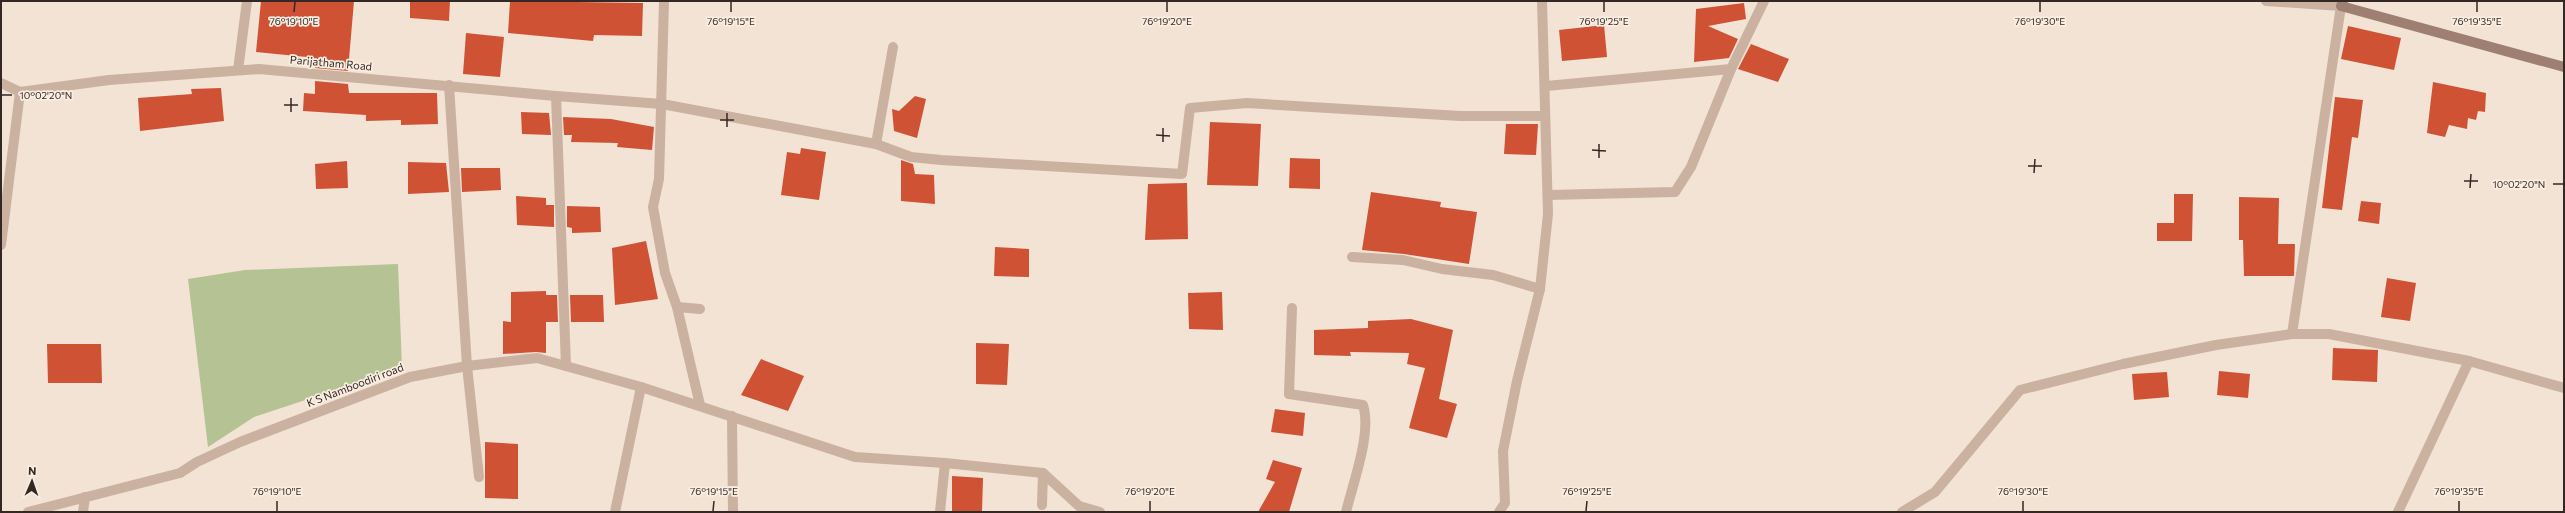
<svg xmlns="http://www.w3.org/2000/svg" width="2565" height="513" font-family="Commissioner,sans-serif">
<style>
.green{fill:#b5c294}
.building{fill:#cf5235}
.lines{fill:none;stroke-linecap:round;stroke-linejoin:round}
.minor{stroke:#cbb1a0;stroke-width:10}
.secondary{stroke:#9e7f72;stroke-width:10}
.ticks{fill:none;stroke:#342824;stroke-width:1.5}
.labels{text-anchor:middle;stroke-width:3.5;stroke-linejoin:round;paint-order:stroke}
.street-label{font-size:11px;fill:#342824;stroke:#faede1}
.ticks-label{font-size:10px;text-anchor:middle;fill:#342824;stroke:#faede1;stroke-width:3.5;stroke-linejoin:round;paint-order:stroke}
</style>
<rect width="100%" height="100%" fill="#f2e3d4"/>
<polygon class="green" points="398,264 402,368 254,417 208,447 188,279 245,270"/>
<g class="building">
<polygon points="261,1 354,1 348,71 315,68 315,60 307,60 307,57 256,52"/>
<polygon points="410,1 450,1 449,21 410,18"/>
<polygon points="510,1 643,3 642,36 594,35 593,41 508,33"/>
<polygon points="1744,3 1746,19 1708,26 1738,39 1729,58 1694,62 1696,9"/>
<polygon points="1604,25 1607,57 1562,61 1559,30"/>
<polygon points="2348,26 2401,38 2394,70 2341,59"/>
<polygon points="466,33 504,37 500,77 463,74"/>
<polygon points="1751,44 1789,59 1778,82 1738,69"/>
<polygon points="315,81 348,84 349,93 437,93 438,124 401,125 401,120 366,121 366,115 303,111 304,93 315,94"/>
<polygon points="2433,82 2486,93 2485,112 2478,111 2476,120 2468,118 2467,129 2449,125 2445,137 2427,133"/>
<polygon points="221,88 224,121 140,131 138,98 192,94 191,89"/>
<polygon points="915,96 926,99 917,138 894,131 892,109 899,111"/>
<polygon points="2335,97 2363,100 2358,138 2352,137 2342,210 2322,208"/>
<polygon points="521,112 549,113 551,135 522,134"/>
<polygon points="563,117 611,119 654,127 652,150 617,147 618,143 571,142 572,135 564,135"/>
<polygon points="1210,122 1261,124 1258,186 1207,185"/>
<polygon points="1506,124 1538,124 1536,155 1504,154"/>
<polygon points="801,148 826,152 819,200 781,195 787,152 800,154"/>
<polygon points="1290,158 1320,159 1320,189 1289,188"/>
<polygon points="901,160 913,164 915,174 934,175 935,204 901,201"/>
<polygon points="347,161 348,188 316,189 315,164"/>
<polygon points="408,162 446,163 449,192 408,194"/>
<polygon points="461,168 500,168 501,190 462,192"/>
<polygon points="1187,183 1188,239 1145,240 1148,184"/>
<polygon points="1371,192 1441,202 1440,207 1477,212 1469,264 1404,254 1362,250"/>
<polygon points="2174,194 2193,194 2192,241 2157,241 2157,223 2174,223"/>
<polygon points="516,196 546,198 546,205 554,205 554,227 517,225"/>
<polygon points="2239,197 2279,198 2278,244 2295,244 2294,276 2244,276 2243,240 2239,240"/>
<polygon points="2361,201 2381,203 2379,224 2358,221"/>
<polygon points="567,206 600,207 601,232 572,233 572,228 567,227"/>
<polygon points="646,241 658,299 615,305 612,248"/>
<polygon points="995,247 1029,249 1029,277 994,276"/>
<polygon points="2387,278 2416,283 2410,321 2381,317"/>
<polygon points="546,291 546,295 557,295 558,322 546,322 546,353 536,352 503,354 503,321 511,322 511,292"/>
<polygon points="1222,292 1223,330 1189,329 1188,293"/>
<polygon points="570,295 603,295 604,322 571,322"/>
<polygon points="1411,319 1453,330 1439,399 1457,404 1447,438 1409,428 1425,368 1407,364 1409,353 1350,352 1351,356 1314,355 1314,330 1368,328 1368,321"/>
<polygon points="976,343 1009,344 1007,385 976,384"/>
<polygon points="47,344 101,344 102,383 48,383"/>
<polygon points="2333,348 2378,350 2377,382 2332,380"/>
<polygon points="761,359 804,376 788,411 741,395"/>
<polygon points="2219,371 2250,374 2248,398 2217,395"/>
<polygon points="2167,372 2169,397 2134,400 2132,374"/>
<polygon points="1275,409 1305,413 1303,436 1271,432"/>
<polygon points="485,442 518,444 518,499 485,498"/>
<polygon points="1273,460 1302,468 1289,512 1258,512 1275,482 1266,479"/>
<polygon points="952,476 983,478 982,512 952,512"/>
</g>
<g class="lines">
<g class="minor">
<polyline points="664,1 659,179 653,207 665,273 677,307 700,405"/>
<polyline points="2266,1 2341,6 2292,334"/>
<polyline points="238,70 247,1"/>
<polyline points="1,83 20,92 109,80 259,69 556,96 662,104 876,144 911,157 941,160 1182,174 1190,108 1247,103 1460,116 1544,116"/>
<polyline points="449,85 467,366 479,477"/>
<polyline points="1546,86 1731,69"/>
<polyline points="556,96 566,366"/>
<polyline points="876,144 893,47"/>
<polyline points="1548,195 1675,192 1691,167 1731,69 1764,1"/>
<polyline points="1,245 20,92"/>
<polyline points="1352,257 1403,260 1442,269 1493,275 1540,289"/>
<polyline points="677,307 700,309"/>
<path d="M1292 308 1289 394 1363 405C1372 433 1353 483 1346 512"/>
<polyline points="732,416 733,512"/>
<polyline points="1042,505 1043,473"/>
<polyline points="28,512 180,473 197,462 240,442 410,377 467,366 537,358 641,387 855,457 945,463 1043,473 1079,506 1100,512"/>
<polyline points="83,512 85,497"/>
<polyline points="615,512 641,387"/>
<polyline points="940,512 945,463"/>
<polyline points="1499,512 1505,503 1503,451 1517,381 1540,289 1548,214 1542,1"/>
<polyline points="1902,512 1935,492 2020,390 2123,364 2216,345 2292,334 2329,334 2469,361 2564,388"/>
<polyline points="2398,512 2469,361"/>
</g>
<polyline class="secondary" points="2343,1 2341,6 2564,67"/>
</g>
<path class="ticks" d="M294 12 295 2M731 12V2M1167 12V2M1604 12V2M2040 12V2M2477 12V2M2 95H12M284 105H298M291 112V98M720 120H734M727 127V113M1156 135 1170 136M1163 142V128M1592 150 1606 151M1599 158V144M2028 166H2042M2034 173 2035 159M2464 181H2478M2553 184H2563M2470 188 2471 174M277 511V501M713 511 714 501M1150 511V501M1586 511 1587 501M2023 511V501M2459 511V501"/>
<g class="labels">
<g class="street-label">
<text transform="translate(331 63) rotate(5)" y="4">Parijatham Road</text>
<text transform="translate(355 385) rotate(-21)" y="4">K S Namboodiri road</text>
</g>
</g>
<g class="ticks-label">
<text x="294" y="25">76°19'10"E</text>
<text x="731" y="25">76°19'15"E</text>
<text x="1167" y="25">76°19'20"E</text>
<text x="1604" y="25">76°19'25"E</text>
<text x="2040" y="25">76°19'30"E</text>
<text x="2477" y="25">76°19'35"E</text>
<text x="46" y="99">10°02'20"N</text>
<text x="2519" y="188">10°02'20"N</text>
<text x="277" y="495">76°19'10"E</text>
<text x="714" y="495">76°19'15"E</text>
<text x="1150" y="495">76°19'20"E</text>
<text x="1587" y="495">76°19'25"E</text>
<text x="2023" y="495">76°19'30"E</text>
<text x="2459" y="495">76°19'35"E</text>
</g>
<rect width="2565" height="513" fill="none" stroke="#342824" stroke-width="4"/>
<g transform="translate(32 481) rotate(2)" stroke="#faede1" stroke-width="3" paint-order="stroke">
<path d="M0-3L7 15L0 10L-7 15Z" fill="#342824"/>
<text y="-6" font-size="11" font-weight="bold" text-anchor="middle" fill="#342824">N</text>
</g>
</svg>
